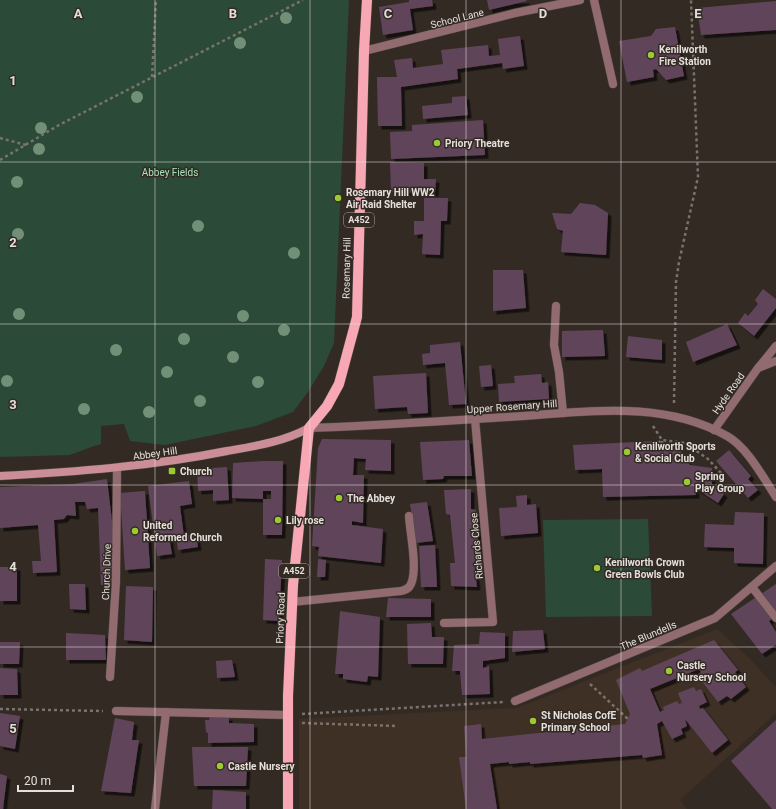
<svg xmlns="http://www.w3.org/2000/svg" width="776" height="809" font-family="Roboto,sans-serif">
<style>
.built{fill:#3f3026}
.green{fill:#2c4a38}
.building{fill:#61445a;filter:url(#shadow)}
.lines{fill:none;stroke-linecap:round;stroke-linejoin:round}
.service-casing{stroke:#4f4741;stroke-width:9}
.minor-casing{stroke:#4f4741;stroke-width:9}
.tertiary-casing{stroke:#4f4741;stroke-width:9}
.secondary-casing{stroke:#4f4741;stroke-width:9}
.primary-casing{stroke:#4f4741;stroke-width:11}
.path{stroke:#7a726d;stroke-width:2.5;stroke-dasharray:3 3;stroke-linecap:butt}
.service{stroke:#926b70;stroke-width:8}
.minor{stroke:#926b70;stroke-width:8}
.tertiary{stroke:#926b70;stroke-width:8}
.secondary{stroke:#cb8e96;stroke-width:8}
.primary{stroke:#f8a8b4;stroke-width:10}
.tree{fill:#728f78}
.grid{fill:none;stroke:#e5dfdb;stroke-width:1;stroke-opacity:0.55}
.poi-dot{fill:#9cca32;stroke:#332a24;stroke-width:1.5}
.labels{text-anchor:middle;stroke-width:3;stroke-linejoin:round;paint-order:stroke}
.shield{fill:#332a24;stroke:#b0a9a4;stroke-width:1}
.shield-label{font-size:9px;font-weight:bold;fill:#e5dfdb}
.street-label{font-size:10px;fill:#e5dfdb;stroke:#332a24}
.poi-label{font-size:10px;font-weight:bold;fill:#e5dfdb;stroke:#332a24;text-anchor:start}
.park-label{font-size:10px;fill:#a5e2bc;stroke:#332a24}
.grid-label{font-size:13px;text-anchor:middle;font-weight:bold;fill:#e5dfdb;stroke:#332a24;stroke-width:3;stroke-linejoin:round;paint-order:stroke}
</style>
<defs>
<filter id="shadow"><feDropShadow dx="3.5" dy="3.5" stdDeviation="0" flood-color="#0009"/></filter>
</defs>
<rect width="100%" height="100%" fill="#332a24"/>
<polygon class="built" points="717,629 749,658 776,687 776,713 680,800 687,809 299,809 299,719 517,708"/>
<g class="green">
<path d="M0 0H349L334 343 324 366 308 392 293 412 256 426 165 445 130 441 124 424 101 426V444C89 447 80 452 69 455L0 457Z"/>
<polygon points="648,519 652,616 546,617 543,520"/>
</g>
<g class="building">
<polygon points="409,0 432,0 433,6 410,9 413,30 383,35 379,7 409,2"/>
<polygon points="487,0 526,0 527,1 489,10"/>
<polygon points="776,1 776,30 701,35 697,8"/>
<polygon points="675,27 684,76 666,80 656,69 653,70 654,77 627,82 619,41 651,36 656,29"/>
<polygon points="520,36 524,66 503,69 502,63 457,69 458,79 401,87 402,126 378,126 377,77 397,77 394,60 412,58 413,68 443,64 441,50 488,45 489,56 500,55 498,39"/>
<polygon points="466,96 468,115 423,119 422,106 452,103 452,97"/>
<polygon points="483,120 485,155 391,159 390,132 412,131 412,125"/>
<polygon points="390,162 424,163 424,179 436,179 435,193 391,192"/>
<polygon points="424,198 448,198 447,221 441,221 440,255 422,254 423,234 414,235 414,221 424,221"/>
<polygon points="580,203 595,205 608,213 606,255 561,252 563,231 557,229 552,213 571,214"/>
<polygon points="493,270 523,270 526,308 493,311"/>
<polygon points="763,289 776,299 776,308 754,336 738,323 745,313 748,316 758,304 755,300"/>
<polygon points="727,324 737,345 693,362 686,342"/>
<polygon points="603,330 605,356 562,357 562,331"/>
<polygon points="628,336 662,340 662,360 626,357"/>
<polygon points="460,342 466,404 449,405 445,363 423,365 422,354 430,353 430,345"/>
<polygon points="491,365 493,386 481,387 479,366"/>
<polygon points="426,373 428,413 408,414 407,407 375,409 373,376"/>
<polygon points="541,374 542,383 548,382 549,399 499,402 498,384 515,383 514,376"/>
<polygon points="322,439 391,440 391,471 365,470 366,459 354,458 353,475 364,475 363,523 352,521 352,525 383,529 381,563 318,556 319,547 312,546 318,448"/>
<polygon points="469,440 472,476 444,476 443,479 423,480 420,442"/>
<polygon points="658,441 658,445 677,448 685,456 690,465 712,468 712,484 724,494 718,503 695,488 696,495 603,497 602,469 575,470 573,445"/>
<polygon points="729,450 751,476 748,479 758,490 748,498 716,461"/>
<polygon points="264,461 283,461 282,535 263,535 263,499 271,499 271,491 263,491 263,499 232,498 233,463"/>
<polygon points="227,467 229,500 213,501 213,490 198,491 197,469"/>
<polygon points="107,479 112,521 115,585 101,585 98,508 87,509 85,502 75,502 76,516 67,515 64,519 54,520 57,572 33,573 32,561 41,561 38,525 0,528 0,487 73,484"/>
<polygon points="189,481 192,504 180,506 184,536 196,534 198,547 178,550 176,536 169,537 172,554 157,556 148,486"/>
<polygon points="471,489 471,509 476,510 479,561 474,562 477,587 451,586 450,563 455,563 450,515 446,514 444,490"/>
<polygon points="145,491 150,568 125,570 120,493"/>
<polygon points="527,495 527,505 536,504 538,533 501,536 499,508 517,507 516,496"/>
<polygon points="427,502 433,541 416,543 410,504"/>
<polygon points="735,512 764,513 763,564 734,563 734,548 704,547 705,524 734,525"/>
<polygon points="435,545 437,587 421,587 419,546"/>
<polygon points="265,559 282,560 279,621 263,620"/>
<polygon points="318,559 326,560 325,577 317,577"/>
<rect x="0" y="567" width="17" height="34"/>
<polygon points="69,584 85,584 86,610 70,609"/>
<polygon points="776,584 776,616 769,621 776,632 776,645 762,654 731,614"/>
<polygon points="126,586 153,587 152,642 124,640"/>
<polygon points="388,598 431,599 431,617 386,617"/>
<polygon points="340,611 380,617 378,677 368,676 367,682 343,679 343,674 335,674"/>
<polygon points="431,623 432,637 444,637 443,664 408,664 407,624"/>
<polygon points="543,630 545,649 512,652 513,631"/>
<polygon points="480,632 505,633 505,658 483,661 483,668 489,666 490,694 462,695 460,671 452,671 454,645 479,644"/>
<polygon points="66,633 105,635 106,660 66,660"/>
<polygon points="714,640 738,670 735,672 746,687 731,699 727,696 718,702 697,675 701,672 699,669 650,689 660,712 664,710 663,707 677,701 679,704 682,703 678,693 694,687 696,691 701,689 707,702 699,706 700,709 703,708 728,740 712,753 685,719 687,726 681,729 683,734 672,739 662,721 657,724 662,755 643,758 642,755 530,764 530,762 509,764 509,762 490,764 497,809 466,809 459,757 466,757 464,726 481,724 482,739 625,724 630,714 616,680 640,668 642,671"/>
<polygon points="0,642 20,642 19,664 0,664"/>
<polygon points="232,660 235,677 217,678 216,661"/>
<polygon points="0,668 17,669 18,695 0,695"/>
<polygon points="0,713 20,716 15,749 0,746"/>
<polygon points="210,716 229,717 229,723 254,724 254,742 208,743 208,733 206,732 205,720 209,720"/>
<polygon points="115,718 134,722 132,740 139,740 131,793 101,791"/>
<polygon points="776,720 776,809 772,809 731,761"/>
<polygon points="192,747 248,747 246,786 194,786"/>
<polygon points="0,774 7,776 3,809 0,809"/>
<polygon points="213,790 246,792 246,809 212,809"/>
</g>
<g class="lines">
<g class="service-casing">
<g id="service">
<polyline points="594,0 613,84"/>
<polyline points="556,306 554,345 559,372 563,413"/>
<polyline points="752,587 776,618"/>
<path d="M292 602 401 591C405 590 409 589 411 584 418 568 410 534 409 516"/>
<polyline points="116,711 288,715"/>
<polyline points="155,809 166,712"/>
</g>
</g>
<g class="minor-casing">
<g id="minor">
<polyline points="364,51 515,13 580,0"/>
<polyline points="759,367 776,346"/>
<polyline points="714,430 758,368 776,361"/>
<polyline points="444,623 493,622 475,419"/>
<polyline points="110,677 116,581 117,469"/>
<polyline points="515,701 715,618 776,566"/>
</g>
</g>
<g class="tertiary-casing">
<path id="tertiary" d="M309 428C375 426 441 421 508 417 581 413 659 398 727 436 747 447 763 477 776 497"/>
</g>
<g class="secondary-casing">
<path id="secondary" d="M0 476C76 472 152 466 227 451 256 446 283 442 309 428"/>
</g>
<g class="primary-casing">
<polyline id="primary" points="288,809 288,696 293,585 309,428 327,406 339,384 357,317 364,51 367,0"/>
</g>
<g class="path">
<polyline points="152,77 156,0"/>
<polyline points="0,138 26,145"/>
<polyline points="0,160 59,125 303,0"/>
<polyline points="674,403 676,282 679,262 698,177 691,0"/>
<polyline points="653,426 662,440 685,443 708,459 721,473 712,480"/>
<polyline points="658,443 662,440 662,445"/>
<polyline points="590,684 628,719"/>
<polyline points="0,709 103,711"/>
<polyline points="302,714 503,702"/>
<polyline points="302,723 397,726"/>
</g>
<use href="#service" class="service"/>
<use href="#minor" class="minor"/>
<use href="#tertiary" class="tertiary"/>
<use href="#secondary" class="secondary"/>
<use href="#primary" class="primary"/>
</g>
<g class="tree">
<circle cx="286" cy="18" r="6"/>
<circle cx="240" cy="43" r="6"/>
<circle cx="137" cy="97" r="6"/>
<circle cx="41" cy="128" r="6"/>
<circle cx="39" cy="149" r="6"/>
<circle cx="17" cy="182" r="6"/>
<circle cx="198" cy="226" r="6"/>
<circle cx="18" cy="234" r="6"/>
<circle cx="294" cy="253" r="6"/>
<circle cx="19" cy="314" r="6"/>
<circle cx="243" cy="316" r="6"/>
<circle cx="284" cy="330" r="6"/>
<circle cx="184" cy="339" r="6"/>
<circle cx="116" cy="350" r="6"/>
<circle cx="233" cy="357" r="6"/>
<circle cx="167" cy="372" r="6"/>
<circle cx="7" cy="381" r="6"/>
<circle cx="258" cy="382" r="6"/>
<circle cx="200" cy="401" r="6"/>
<circle cx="84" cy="409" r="6"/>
<circle cx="149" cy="412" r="6"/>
</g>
<path class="grid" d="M155 0V809M310 0V809M466 0V809M621 0V809M0 162H776M0 324H776M0 485H776M0 647H776"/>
<g class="poi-dot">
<circle cx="651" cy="55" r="4"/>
<circle cx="437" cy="143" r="4"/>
<circle cx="338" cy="198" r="4"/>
<circle cx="627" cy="452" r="4"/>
<rect x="168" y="467" width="8" height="8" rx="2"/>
<circle cx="687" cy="482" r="4"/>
<circle cx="339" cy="498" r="4"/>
<circle cx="278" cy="520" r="4"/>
<circle cx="135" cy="531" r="4"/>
<circle cx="597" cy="568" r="4"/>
<circle cx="669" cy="671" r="4"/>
<circle cx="533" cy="721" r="4"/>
<circle cx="220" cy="766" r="4"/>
</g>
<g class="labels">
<g class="shield">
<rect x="344" y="213" width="30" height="14" rx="3"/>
<rect x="279" y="564" width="30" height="14" rx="3"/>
</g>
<g class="shield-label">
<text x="359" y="223">A452</text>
<text x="294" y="574">A452</text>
</g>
<g class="street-label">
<text transform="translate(457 18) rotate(-14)" y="4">School Lane</text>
<text transform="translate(346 268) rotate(-89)" y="4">Rosemary Hill</text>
<text transform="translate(728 393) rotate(-55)" y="4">Hyde Road</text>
<text transform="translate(512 406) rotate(-4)" y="4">Upper Rosemary Hill</text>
<text transform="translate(155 453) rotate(-8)" y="4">Abbey Hill</text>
<text transform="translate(476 546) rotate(-95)" y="4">Richards Close</text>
<text transform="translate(106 572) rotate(-88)" y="4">Church Drive</text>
<text transform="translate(280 618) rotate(-88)" y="4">Priory Road</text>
<text transform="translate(648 635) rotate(-23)" y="4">The Blundells</text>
</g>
<g class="poi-label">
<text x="659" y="53">Kenilworth<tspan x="659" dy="12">Fire Station</tspan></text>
<text x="445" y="147">Priory Theatre</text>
<text x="346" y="196">Rosemary Hill WW2<tspan x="346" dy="12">Air Raid Shelter</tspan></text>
<text x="635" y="450">Kenilworth Sports<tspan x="635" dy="12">&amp; Social Club</tspan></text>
<text x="180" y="475">Church</text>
<text x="695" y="480">Spring<tspan x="695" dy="12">Play Group</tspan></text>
<text x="347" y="502">The Abbey</text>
<text x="286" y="524">Lily rose</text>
<text x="143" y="529">United<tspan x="143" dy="12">Reformed Church</tspan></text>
<text x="605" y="566">Kenilworth Crown<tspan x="605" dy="12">Green Bowls Club</tspan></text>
<text x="677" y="669">Castle<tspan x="677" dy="12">Nursery School</tspan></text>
<text x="541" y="719">St Nicholas CofE<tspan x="541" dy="12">Primary School</tspan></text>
<text x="228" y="770">Castle Nursery</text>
</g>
<g class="park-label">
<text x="170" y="176">Abbey Fields</text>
</g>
</g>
<g class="grid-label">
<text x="78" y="18">A</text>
<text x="233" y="18">B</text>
<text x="388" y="18">C</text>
<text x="543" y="18">D</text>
<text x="698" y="18">E</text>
<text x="13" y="85">1</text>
<text x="13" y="247">2</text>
<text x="13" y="409">3</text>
<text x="13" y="571">4</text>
<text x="13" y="733">5</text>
</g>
<path d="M18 785v6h55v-6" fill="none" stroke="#e5dfdb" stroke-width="2"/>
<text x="24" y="785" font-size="12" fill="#e5dfdb" stroke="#332a24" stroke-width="3" paint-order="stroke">20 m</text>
</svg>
